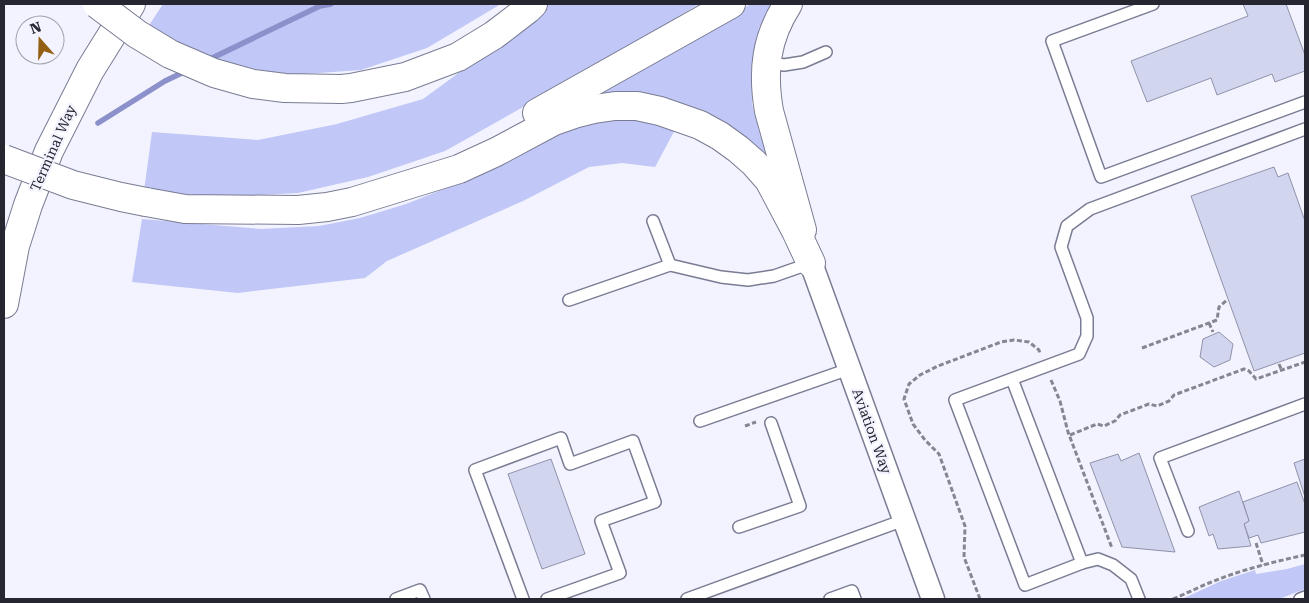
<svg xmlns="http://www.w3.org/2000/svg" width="1309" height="603" font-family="'Roboto Serif',serif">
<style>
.green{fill:#c1c7f7}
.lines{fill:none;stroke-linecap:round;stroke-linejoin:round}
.stream{stroke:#8c91cb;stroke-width:5.5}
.building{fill:#d1d5ee;stroke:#8f92aa}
.service-casing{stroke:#797c93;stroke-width:14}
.minor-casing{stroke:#797c93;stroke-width:25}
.tertiary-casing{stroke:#797c93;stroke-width:30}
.secondary-casing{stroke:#797c93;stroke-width:30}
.motorway-casing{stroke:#797c93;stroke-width:30}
.path{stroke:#858690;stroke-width:3;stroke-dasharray:5 2.5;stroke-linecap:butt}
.service{stroke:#fff;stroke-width:11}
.minor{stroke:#fff;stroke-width:22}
.tertiary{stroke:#fff;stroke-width:28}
.secondary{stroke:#fff;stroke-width:28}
.motorway{stroke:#fff;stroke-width:28}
.motorway-bridge-casing{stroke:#797c93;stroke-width:30;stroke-linecap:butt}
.motorway-bridge{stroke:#fff;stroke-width:28}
.labels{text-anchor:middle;stroke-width:4.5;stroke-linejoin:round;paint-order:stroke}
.street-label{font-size:14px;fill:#25262f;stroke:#f2f3fe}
</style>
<rect width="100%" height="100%" fill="#f2f3fe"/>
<g class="green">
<polygon points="163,4 501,4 427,48 361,70 290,75 235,66 171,45 146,30"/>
<polygon points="545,4 699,4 612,57 445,151 368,177 298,193 222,197 144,191 152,132 258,140 337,124 423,99 501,42"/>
<polygon points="751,4 774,4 759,28 751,70 752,104 760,135 774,171 751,147 588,99"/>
<polygon points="624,118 654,120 676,128 655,167 622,163 589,167 523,201 387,261 365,278 238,293 132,282 142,219 261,229 319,226 360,218 406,204 444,189 571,125"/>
<polygon points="1305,564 1305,589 1279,599 1182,599 1221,581 1255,570 1256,574 1287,569"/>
</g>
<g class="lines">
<g class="stream">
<polyline points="208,60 320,6 331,4"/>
<polyline points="98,123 165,81 186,71"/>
</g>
</g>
<g class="building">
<polygon points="1243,4 1286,4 1305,55 1305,71 1275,82 1272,74 1217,95 1211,78 1147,102 1131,61 1248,16"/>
<polygon points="1274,167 1278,177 1288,173 1305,221 1305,353 1254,371 1191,196"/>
<polygon points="1219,332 1233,344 1230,360 1214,367 1200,357 1203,339"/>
<polygon points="1139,453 1175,552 1122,547 1090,463 1118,454 1121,461"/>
<polygon points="551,459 585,554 542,569 508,474"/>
<polygon points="1305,459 1305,497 1294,463"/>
<polygon points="1297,482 1305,504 1305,532 1261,543 1258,535 1249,538 1244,524 1249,521 1243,502"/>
<polygon points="1239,491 1249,521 1244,524 1251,546 1218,549 1213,534 1209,536 1199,507"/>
</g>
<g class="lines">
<g class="service-casing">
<g id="service">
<polyline points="1153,4 1052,41 1101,177 1305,102"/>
<polyline points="766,62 784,65 803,62 826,52"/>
<polyline points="653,221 670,265"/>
<polyline points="569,300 670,265 721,277 748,280 774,276 811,263"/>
<polyline points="1012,379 1082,563 1025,585 955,400 1079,354 1087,336 1087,318 1061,247 1067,226 1090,209 1305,129"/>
<polyline points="700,421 849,369"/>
<polyline points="739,527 800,506 771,423"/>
<polyline points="1188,531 1160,458 1305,404"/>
<polyline points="1082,563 1098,559 1113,565 1131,579 1139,599"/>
<polyline points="396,599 420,590 424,599"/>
<polyline points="523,599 475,470 561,438 570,464 633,441 655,502 601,521 620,573 547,599"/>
<polyline points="687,599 904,520"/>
<polyline points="830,599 852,591 855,599"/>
<polyline points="1300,599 1305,597"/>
</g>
</g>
<g class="minor-casing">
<polyline id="minor" points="811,263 933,599"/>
</g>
<g class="tertiary-casing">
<polyline id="tertiary" points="4,304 15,246 28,205 49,151 90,70 131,4"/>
</g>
<g class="secondary-casing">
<path id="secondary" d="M788 4C766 38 762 71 769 111L802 230"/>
</g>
<g class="motorway-casing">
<g id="motorway">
<polyline points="341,89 351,88 405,77 458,57 494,35 528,9 533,4"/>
<polyline points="537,113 731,4"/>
<polyline points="146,202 185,209 298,210 327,207 352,202 459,169 496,152 554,121 574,114 594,109 615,106 637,106 660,111 700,125 720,136 738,149 754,163 769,180 796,231 811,263"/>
</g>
</g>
<g class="path">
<polyline points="1209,323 1213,332"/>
<polyline points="1142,348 1217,320 1219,307 1227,300"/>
<polyline points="1279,364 1282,371"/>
<polyline points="1051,380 1060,401 1068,432 1112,548"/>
<polyline points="745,426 756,422"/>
<polyline points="1070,435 1097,424 1104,426 1115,421 1120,415 1149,404 1157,406 1169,401 1174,395 1244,369 1249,371 1256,379 1305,362"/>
<polyline points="1256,543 1263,565"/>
<polyline points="980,599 964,557 965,526 939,454 925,440 913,424 904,399 909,384 920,375 938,366 1001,342 1014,340 1029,342 1039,350 1040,354"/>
<path d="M1173 599C1185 594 1197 588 1209 583 1240 570 1273 562 1305 555"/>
</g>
<use href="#service" class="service"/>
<use href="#minor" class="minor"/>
<use href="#tertiary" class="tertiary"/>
<use href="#secondary" class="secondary"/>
<use href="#motorway" class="motorway"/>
<g class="motorway-bridge-casing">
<g id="motorway-bridge">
<polyline points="97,4 137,34 170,54 214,73 253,84 285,88 341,89"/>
<polyline points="4,159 73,185 121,197 146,202"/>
</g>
</g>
<use href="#motorway-bridge" class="motorway-bridge"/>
</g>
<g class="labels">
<g class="street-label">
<text transform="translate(53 148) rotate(-66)" y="5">Terminal Way</text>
<text transform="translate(872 431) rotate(70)" y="5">Aviation Way</text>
</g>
</g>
<rect width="1309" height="603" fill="none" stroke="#25262f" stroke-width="10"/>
<g transform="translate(40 40) rotate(340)"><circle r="24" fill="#f2f3fe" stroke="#a0a1ab"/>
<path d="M0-4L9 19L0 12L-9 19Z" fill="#935f13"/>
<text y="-8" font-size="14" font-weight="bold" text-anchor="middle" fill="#25262f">N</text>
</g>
</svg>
